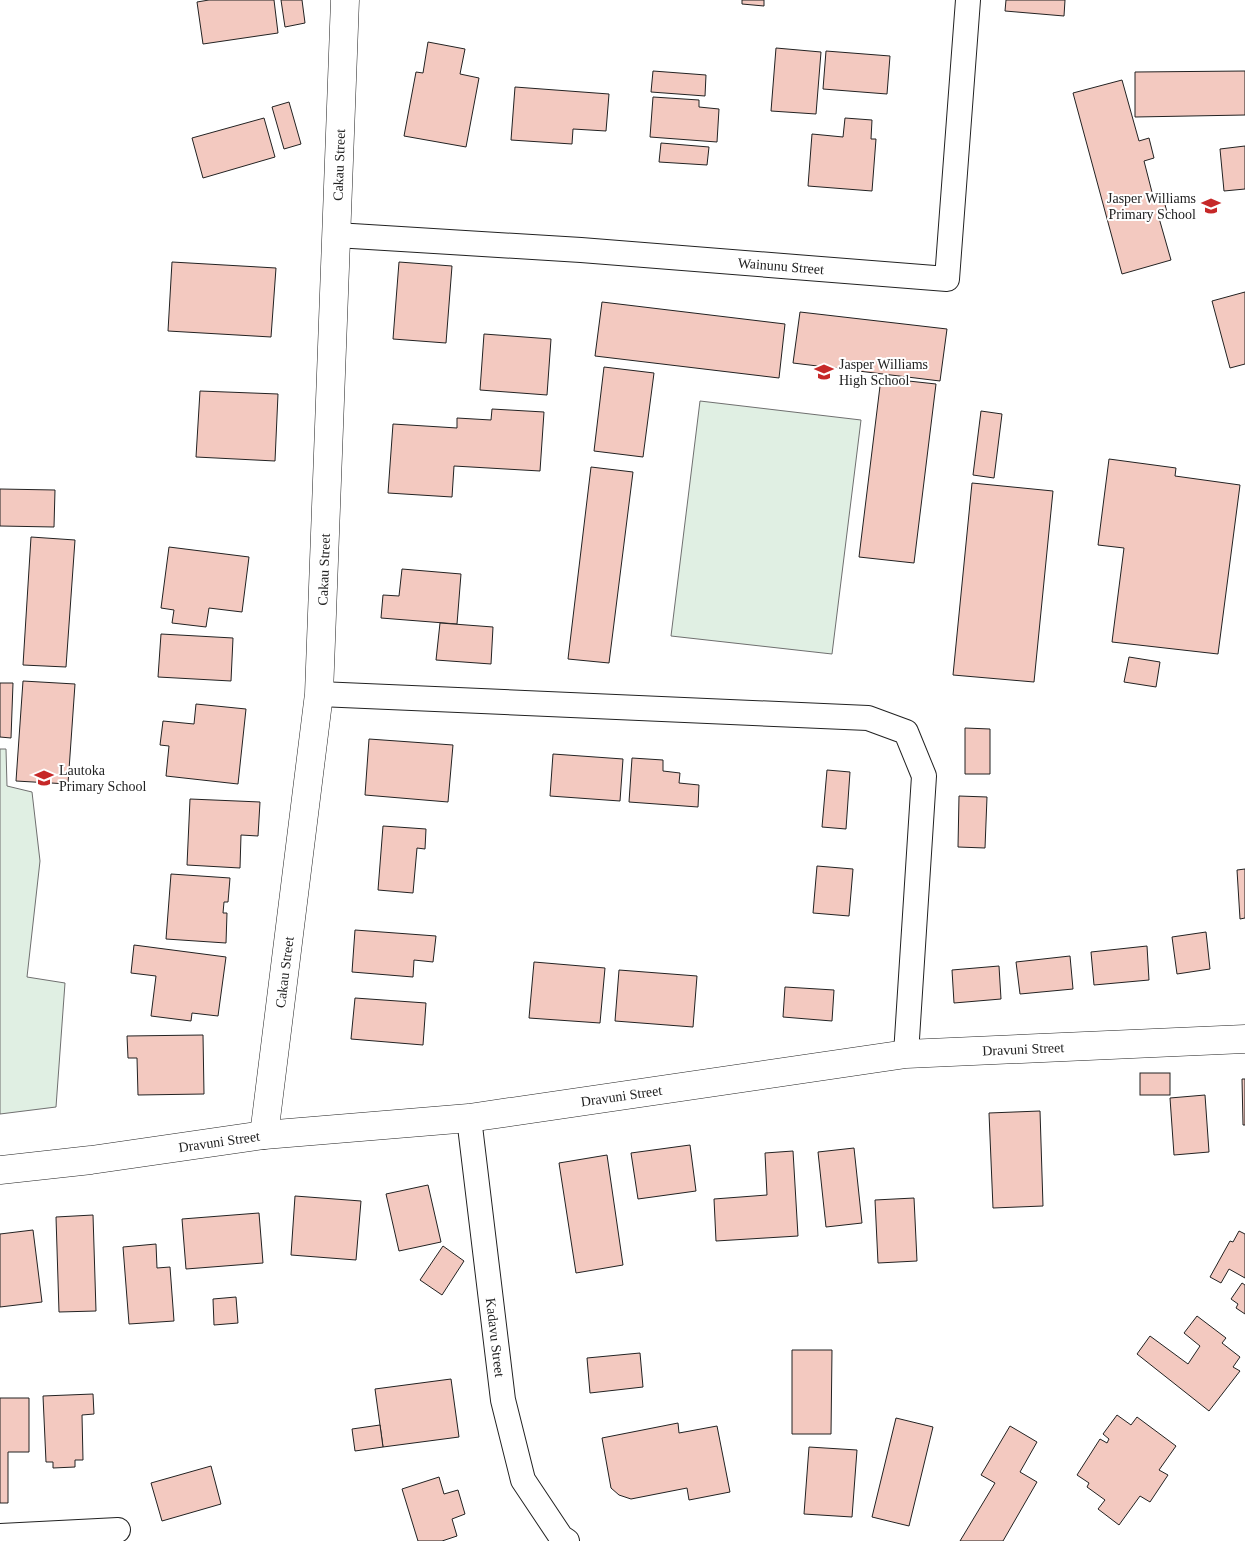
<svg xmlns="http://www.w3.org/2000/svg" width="1245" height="1541" font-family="Georgia,serif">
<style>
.green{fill:#e0efe3;stroke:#6f6f6f}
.building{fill:#f3c9c0;stroke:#222}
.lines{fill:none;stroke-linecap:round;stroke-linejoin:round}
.minor-casing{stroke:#222;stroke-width:26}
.secondary-casing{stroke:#222;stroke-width:29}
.minor{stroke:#fff;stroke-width:24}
.secondary{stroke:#fff;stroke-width:28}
.labels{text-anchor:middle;stroke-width:4;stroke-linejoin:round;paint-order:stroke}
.street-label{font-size:14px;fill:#222;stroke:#fff}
.poi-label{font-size:14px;fill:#222;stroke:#fff;text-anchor:start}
</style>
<rect width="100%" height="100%" fill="#fff"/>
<g class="green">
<polygon points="700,401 861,420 832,654 671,636"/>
<polygon points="0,749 6,749 7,786 32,792 40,861 27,977 65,983 56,1107 0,1114"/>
</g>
<g class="building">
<polygon points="209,0 274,0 278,33 203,44 197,2"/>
<polygon points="281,0 302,0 305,23 285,27"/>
<polygon points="742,0 764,0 764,6 742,4"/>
<polygon points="1006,0 1065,0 1064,16 1005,11"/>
<polygon points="428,42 465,49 460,74 479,78 466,147 404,136 416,72 423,73"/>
<polygon points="776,48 821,52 816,114 771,111"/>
<polygon points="826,51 890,56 887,94 823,89"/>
<polygon points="653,71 706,75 705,96 651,92"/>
<polygon points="1245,71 1245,115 1135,117 1135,72"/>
<polygon points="1122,80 1139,141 1149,138 1154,158 1144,161 1154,200 1163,197 1168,216 1159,218 1171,260 1122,274 1073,93"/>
<polygon points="515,87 609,94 606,131 573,129 572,144 511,140"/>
<polygon points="653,97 699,100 699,107 719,109 717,142 650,137"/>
<polygon points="289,102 301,144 284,149 272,107"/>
<polygon points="264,118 275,157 203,178 192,138"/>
<polygon points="845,118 872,120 871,139 876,139 872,191 808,186 812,134 843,137"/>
<polygon points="661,143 709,147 707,165 659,162"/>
<polygon points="1245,146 1245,189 1224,191 1220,149"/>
<polygon points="172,262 276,268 271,337 168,331"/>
<polygon points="399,262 452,266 446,343 393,339"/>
<polygon points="1245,292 1245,364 1230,368 1212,301"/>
<polygon points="602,302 785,324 779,378 595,356"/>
<polygon points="800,312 947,329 940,381 793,363"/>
<polygon points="484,334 551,339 547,395 480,390"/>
<polygon points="604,367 654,373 643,457 594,451"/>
<polygon points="881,378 936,384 914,563 859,557"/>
<polygon points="200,391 278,394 275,461 196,457"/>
<polygon points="492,409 544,412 540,471 454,466 452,497 388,493 393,424 457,428 457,418 491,420"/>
<polygon points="981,411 1002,414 994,478 973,475"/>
<polygon points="1109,459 1176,468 1175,476 1240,485 1218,654 1112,642 1124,548 1098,545"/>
<polygon points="591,467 633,472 609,663 568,659"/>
<polygon points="972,483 1053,491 1034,682 953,675"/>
<polygon points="0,489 55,490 54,527 0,526"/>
<polygon points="31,537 75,540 66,667 23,665"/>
<polygon points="169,547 249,557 242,612 209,608 206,627 172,623 174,610 161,608"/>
<polygon points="402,569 461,574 457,624 381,618 383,595 399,596"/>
<polygon points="440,623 493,627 491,664 436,660"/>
<polygon points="161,634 233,638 231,681 158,677"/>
<polygon points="1129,657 1160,662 1156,687 1124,682"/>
<polygon points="23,681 75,684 68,784 16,781"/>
<polygon points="0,683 13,683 11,738 0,737"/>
<polygon points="196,704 246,709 238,784 166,776 169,746 160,745 163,721 194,724"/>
<polygon points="965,728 990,729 990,774 965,774"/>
<polygon points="369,739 453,745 448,802 365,795"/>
<polygon points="553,754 623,759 620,801 550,796"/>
<polygon points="632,758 663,760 663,771 680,773 679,783 699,785 698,807 629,802"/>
<polygon points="827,770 850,772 846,829 822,827"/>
<polygon points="959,796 987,797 985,848 958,847"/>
<polygon points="190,799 260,802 258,836 241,835 240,868 187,865"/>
<polygon points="383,826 426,829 425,849 417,848 413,893 378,890"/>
<polygon points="817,866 853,869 849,916 813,913"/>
<polygon points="1245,869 1245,918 1240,919 1237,870"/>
<polygon points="171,874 230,878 228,902 224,902 223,913 227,913 226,943 166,939"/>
<polygon points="355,930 436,936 433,962 414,960 413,977 352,972"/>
<polygon points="1206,932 1210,969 1177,974 1172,937"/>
<polygon points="134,945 226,957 218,1016 192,1013 191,1021 151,1016 156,976 131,973"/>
<polygon points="1147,946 1149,980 1094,985 1091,952"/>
<polygon points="1070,956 1073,989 1020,994 1016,962"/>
<polygon points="534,962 605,968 600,1023 529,1018"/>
<polygon points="999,966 1001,999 954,1003 952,970"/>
<polygon points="619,970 697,976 693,1027 615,1021"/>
<polygon points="785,987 834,990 832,1021 783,1017"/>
<polygon points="355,998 426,1003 423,1045 351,1039"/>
<polygon points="203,1035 204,1094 138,1095 137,1058 128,1058 127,1036"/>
<rect x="1140" y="1073" width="30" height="22"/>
<polygon points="1242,1079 1245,1079 1245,1125 1243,1125"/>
<polygon points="1205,1095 1209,1152 1174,1155 1170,1098"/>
<polygon points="1040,1111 1043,1206 993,1208 989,1113"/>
<polygon points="690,1145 696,1191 638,1199 631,1153"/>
<polygon points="854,1148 862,1223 826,1227 818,1152"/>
<polygon points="793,1151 798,1236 716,1241 714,1199 767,1195 765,1153"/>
<polygon points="607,1155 623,1265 576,1273 559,1163"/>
<polygon points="428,1185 441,1242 399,1251 386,1194"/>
<polygon points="295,1196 361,1201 356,1260 291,1255"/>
<polygon points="914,1198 917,1261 878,1263 875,1200"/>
<polygon points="259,1213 263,1263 186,1269 182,1219"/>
<polygon points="93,1215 96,1311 59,1312 56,1217"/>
<polygon points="33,1230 42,1302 0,1307 0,1234"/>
<polygon points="1239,1231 1245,1234 1245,1278 1229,1269 1221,1283 1210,1277 1230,1241 1233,1242"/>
<polygon points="156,1244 157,1268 170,1267 174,1321 129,1324 123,1247"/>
<polygon points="443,1246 464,1261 442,1295 420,1280"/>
<polygon points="1242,1283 1245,1285 1245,1314 1236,1308 1238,1304 1231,1299"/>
<polygon points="236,1297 238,1323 214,1325 213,1299"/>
<polygon points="1197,1316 1226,1338 1222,1343 1240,1357 1233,1367 1240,1371 1209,1411 1137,1354 1150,1336 1188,1364 1200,1346 1184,1333"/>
<polygon points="792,1350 832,1350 831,1434 792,1434"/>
<polygon points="640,1353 643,1387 590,1393 587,1358"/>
<polygon points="451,1379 459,1437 383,1447 375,1389"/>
<polygon points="93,1394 94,1414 82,1415 83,1460 75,1460 75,1467 53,1468 53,1462 46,1462 43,1396"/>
<polygon points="0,1398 29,1398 29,1452 8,1452 8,1503 0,1503"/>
<polygon points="1117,1415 1131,1425 1137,1417 1176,1446 1159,1470 1168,1475 1150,1502 1140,1496 1119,1525 1098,1509 1105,1500 1087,1487 1089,1483 1077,1475 1100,1439 1107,1443 1109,1439 1103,1434"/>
<polygon points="896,1418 933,1427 909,1526 872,1517"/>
<polygon points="678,1423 679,1433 717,1426 730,1492 689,1500 687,1488 631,1499 619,1495 611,1488 602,1438"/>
<polygon points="380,1425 383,1447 355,1451 352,1429"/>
<polygon points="1010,1426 1037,1442 1020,1472 1037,1482 1003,1541 960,1541 995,1483 981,1475"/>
<polygon points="809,1447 857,1450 852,1517 804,1514"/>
<polygon points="211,1466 221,1504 162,1521 151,1483"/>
<polygon points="439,1477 444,1494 458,1490 465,1514 452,1519 457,1536 442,1541 418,1541 402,1489"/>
</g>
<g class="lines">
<g class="minor-casing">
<g id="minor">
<path id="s1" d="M336 235 581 250 947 279 968 0"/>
<polyline points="319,694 868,718 906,732 924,776 906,1054"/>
<path id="s2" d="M469 1118 503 1400 523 1480 561 1537 567 1541"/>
<polyline points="0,1536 118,1530"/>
</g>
</g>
<g class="secondary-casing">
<g id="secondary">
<path id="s3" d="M264 1135 319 694 345 0"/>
<path id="s4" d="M0 1170 91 1160 264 1135 469 1118 906 1054 1245 1039"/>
</g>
</g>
<use href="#minor" class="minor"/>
<use href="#secondary" class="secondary"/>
</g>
<defs>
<g id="school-bare" transform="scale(1.5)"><path d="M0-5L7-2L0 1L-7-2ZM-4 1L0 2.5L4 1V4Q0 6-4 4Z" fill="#c62828" stroke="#fff" stroke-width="2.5" paint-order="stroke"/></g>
</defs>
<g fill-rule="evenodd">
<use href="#school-bare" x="1211" y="206"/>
<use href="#school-bare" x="824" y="372"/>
<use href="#school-bare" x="44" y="778"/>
</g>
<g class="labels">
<g class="street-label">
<text dy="5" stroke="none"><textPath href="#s3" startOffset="974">Cakau Street</textPath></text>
<text dy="5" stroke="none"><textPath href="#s1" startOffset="446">Wainunu Street</textPath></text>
<text dy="5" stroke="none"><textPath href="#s3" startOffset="569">Cakau Street</textPath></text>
<text dy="5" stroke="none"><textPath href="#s3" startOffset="164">Cakau Street</textPath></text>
<text dy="5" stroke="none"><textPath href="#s4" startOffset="1031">Dravuni Street</textPath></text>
<text dy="5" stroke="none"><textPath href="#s4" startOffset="626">Dravuni Street</textPath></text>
<text dy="5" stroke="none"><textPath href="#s4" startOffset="221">Dravuni Street</textPath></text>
<text dy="5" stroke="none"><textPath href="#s2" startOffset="221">Kadavu Street</textPath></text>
</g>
<g class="poi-label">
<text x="1196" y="203" text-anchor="end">Jasper Williams<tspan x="1196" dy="16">Primary School</tspan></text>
<text x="839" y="369">Jasper Williams<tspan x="839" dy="16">High School</tspan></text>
<text x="59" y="775">Lautoka<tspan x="59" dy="16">Primary School</tspan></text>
</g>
</g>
</svg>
